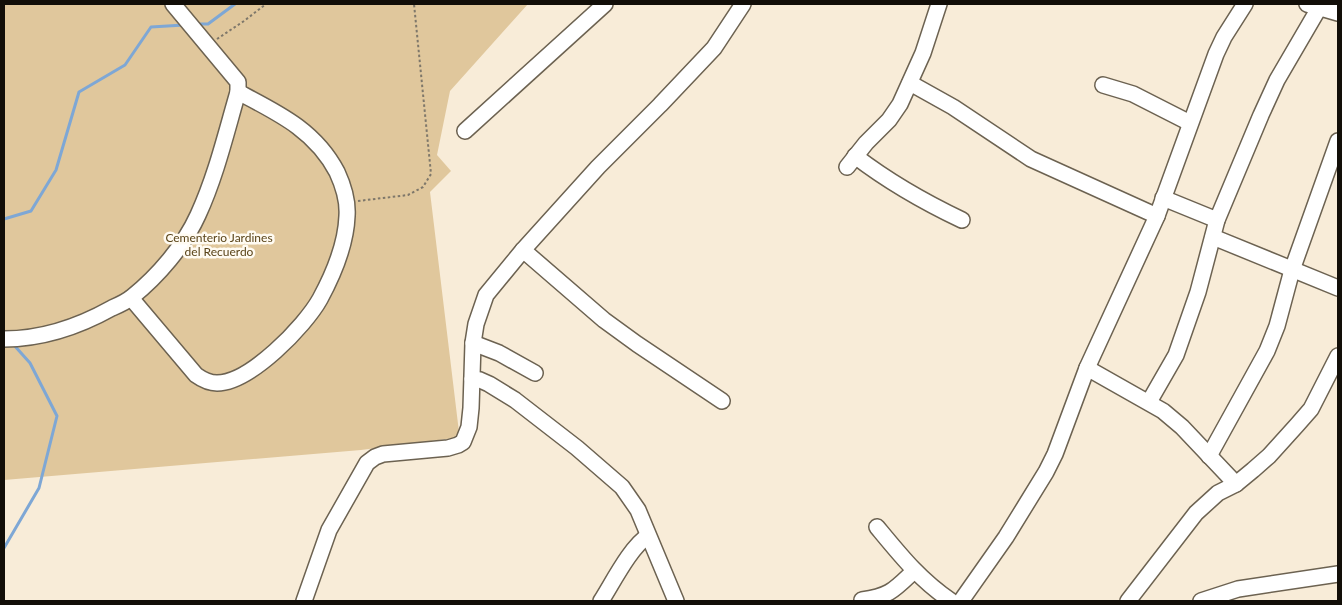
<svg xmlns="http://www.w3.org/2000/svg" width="1342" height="605" font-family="Lato,sans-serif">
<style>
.green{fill:#e0c79c}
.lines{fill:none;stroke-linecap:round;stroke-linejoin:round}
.stream{stroke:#7ea7d5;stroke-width:3}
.minor-casing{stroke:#6c6251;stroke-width:18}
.path{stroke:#7e776a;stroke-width:2;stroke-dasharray:2.5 2.5;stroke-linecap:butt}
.minor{stroke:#fff;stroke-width:15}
.labels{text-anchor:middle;stroke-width:5;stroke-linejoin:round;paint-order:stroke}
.park-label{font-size:12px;fill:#5a4419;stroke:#fffbf2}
</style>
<rect width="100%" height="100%" fill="#f8ecd8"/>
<polygon class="green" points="4,4 528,4 450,91 437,155 451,171 430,192 459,432 454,438 361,450 4,480"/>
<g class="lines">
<g class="stream">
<polyline points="195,24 208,24 235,4"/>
<polyline points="4,219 31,211 56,170 79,92 125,65 151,27 184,25"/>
<polyline points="4,548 39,488 57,416 30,363 13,344"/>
</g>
<g class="minor-casing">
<g id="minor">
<polyline points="1307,4 1338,13"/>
<polyline points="910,83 953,107 1031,159 1157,216"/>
<polyline points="1103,85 1133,94 1190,123"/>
<polyline points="465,131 605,4"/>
<path d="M855 156C889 182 924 202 962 220"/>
<polyline points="847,167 866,143 889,120 900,104 923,53 939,4"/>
<polyline points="1163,198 1217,220"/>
<polyline points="1213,237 1338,288"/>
<polyline points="523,250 604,320 637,344 722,401"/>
<path d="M131 298 196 375C203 380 209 383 217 383 250 383 305 326 320 299 333 275 346 244 347 216 348 202 343 185 337 172 315 130 278 113 238 92"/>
<path d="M4 339C42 339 78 327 112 308 119 305 126 302 132 297 158 276 184 246 198 215 216 176 226 133 238 92V82L173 4"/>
<polyline points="473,343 499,353 535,373"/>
<polyline points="1087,368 1163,411 1182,427 1236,484"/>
<polyline points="472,379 480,380 489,384 515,400 577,448 622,487 638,510 676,601"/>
<polyline points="1149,402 1176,355 1198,292 1217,220 1261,115 1277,80 1319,8"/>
<polyline points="1209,456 1267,351 1277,326 1292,270 1338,141"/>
<path d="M877 527C901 556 920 580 951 601"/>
<path d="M862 600C890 596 894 590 914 571"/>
<polyline points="304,601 329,530 367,463 375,457 383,454 448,448 458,445 463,442 469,427 471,408 473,343 476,324 486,295 523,250 598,167 660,105 714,48 743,4"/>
<path d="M601 601C612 584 631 546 648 536"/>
<polyline points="961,601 1006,537 1046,472 1055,454 1087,368 1157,216 1216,54 1224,37 1245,4"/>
<polyline points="1128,601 1196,513 1218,493 1236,484 1253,470 1269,456 1297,425 1311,409 1338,356"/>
<polyline points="1201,601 1238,589 1338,574"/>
</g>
</g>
<g class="path">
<polyline points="217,39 244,21 266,4"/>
<polyline points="358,201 408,195 423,187 431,174 414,4"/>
</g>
<use href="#minor" class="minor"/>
</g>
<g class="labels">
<g class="park-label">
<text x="219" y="242">Cementerio Jardines<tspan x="219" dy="14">del Recuerdo</tspan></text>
</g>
</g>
<rect width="1342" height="605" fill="none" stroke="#120e08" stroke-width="10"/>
</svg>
